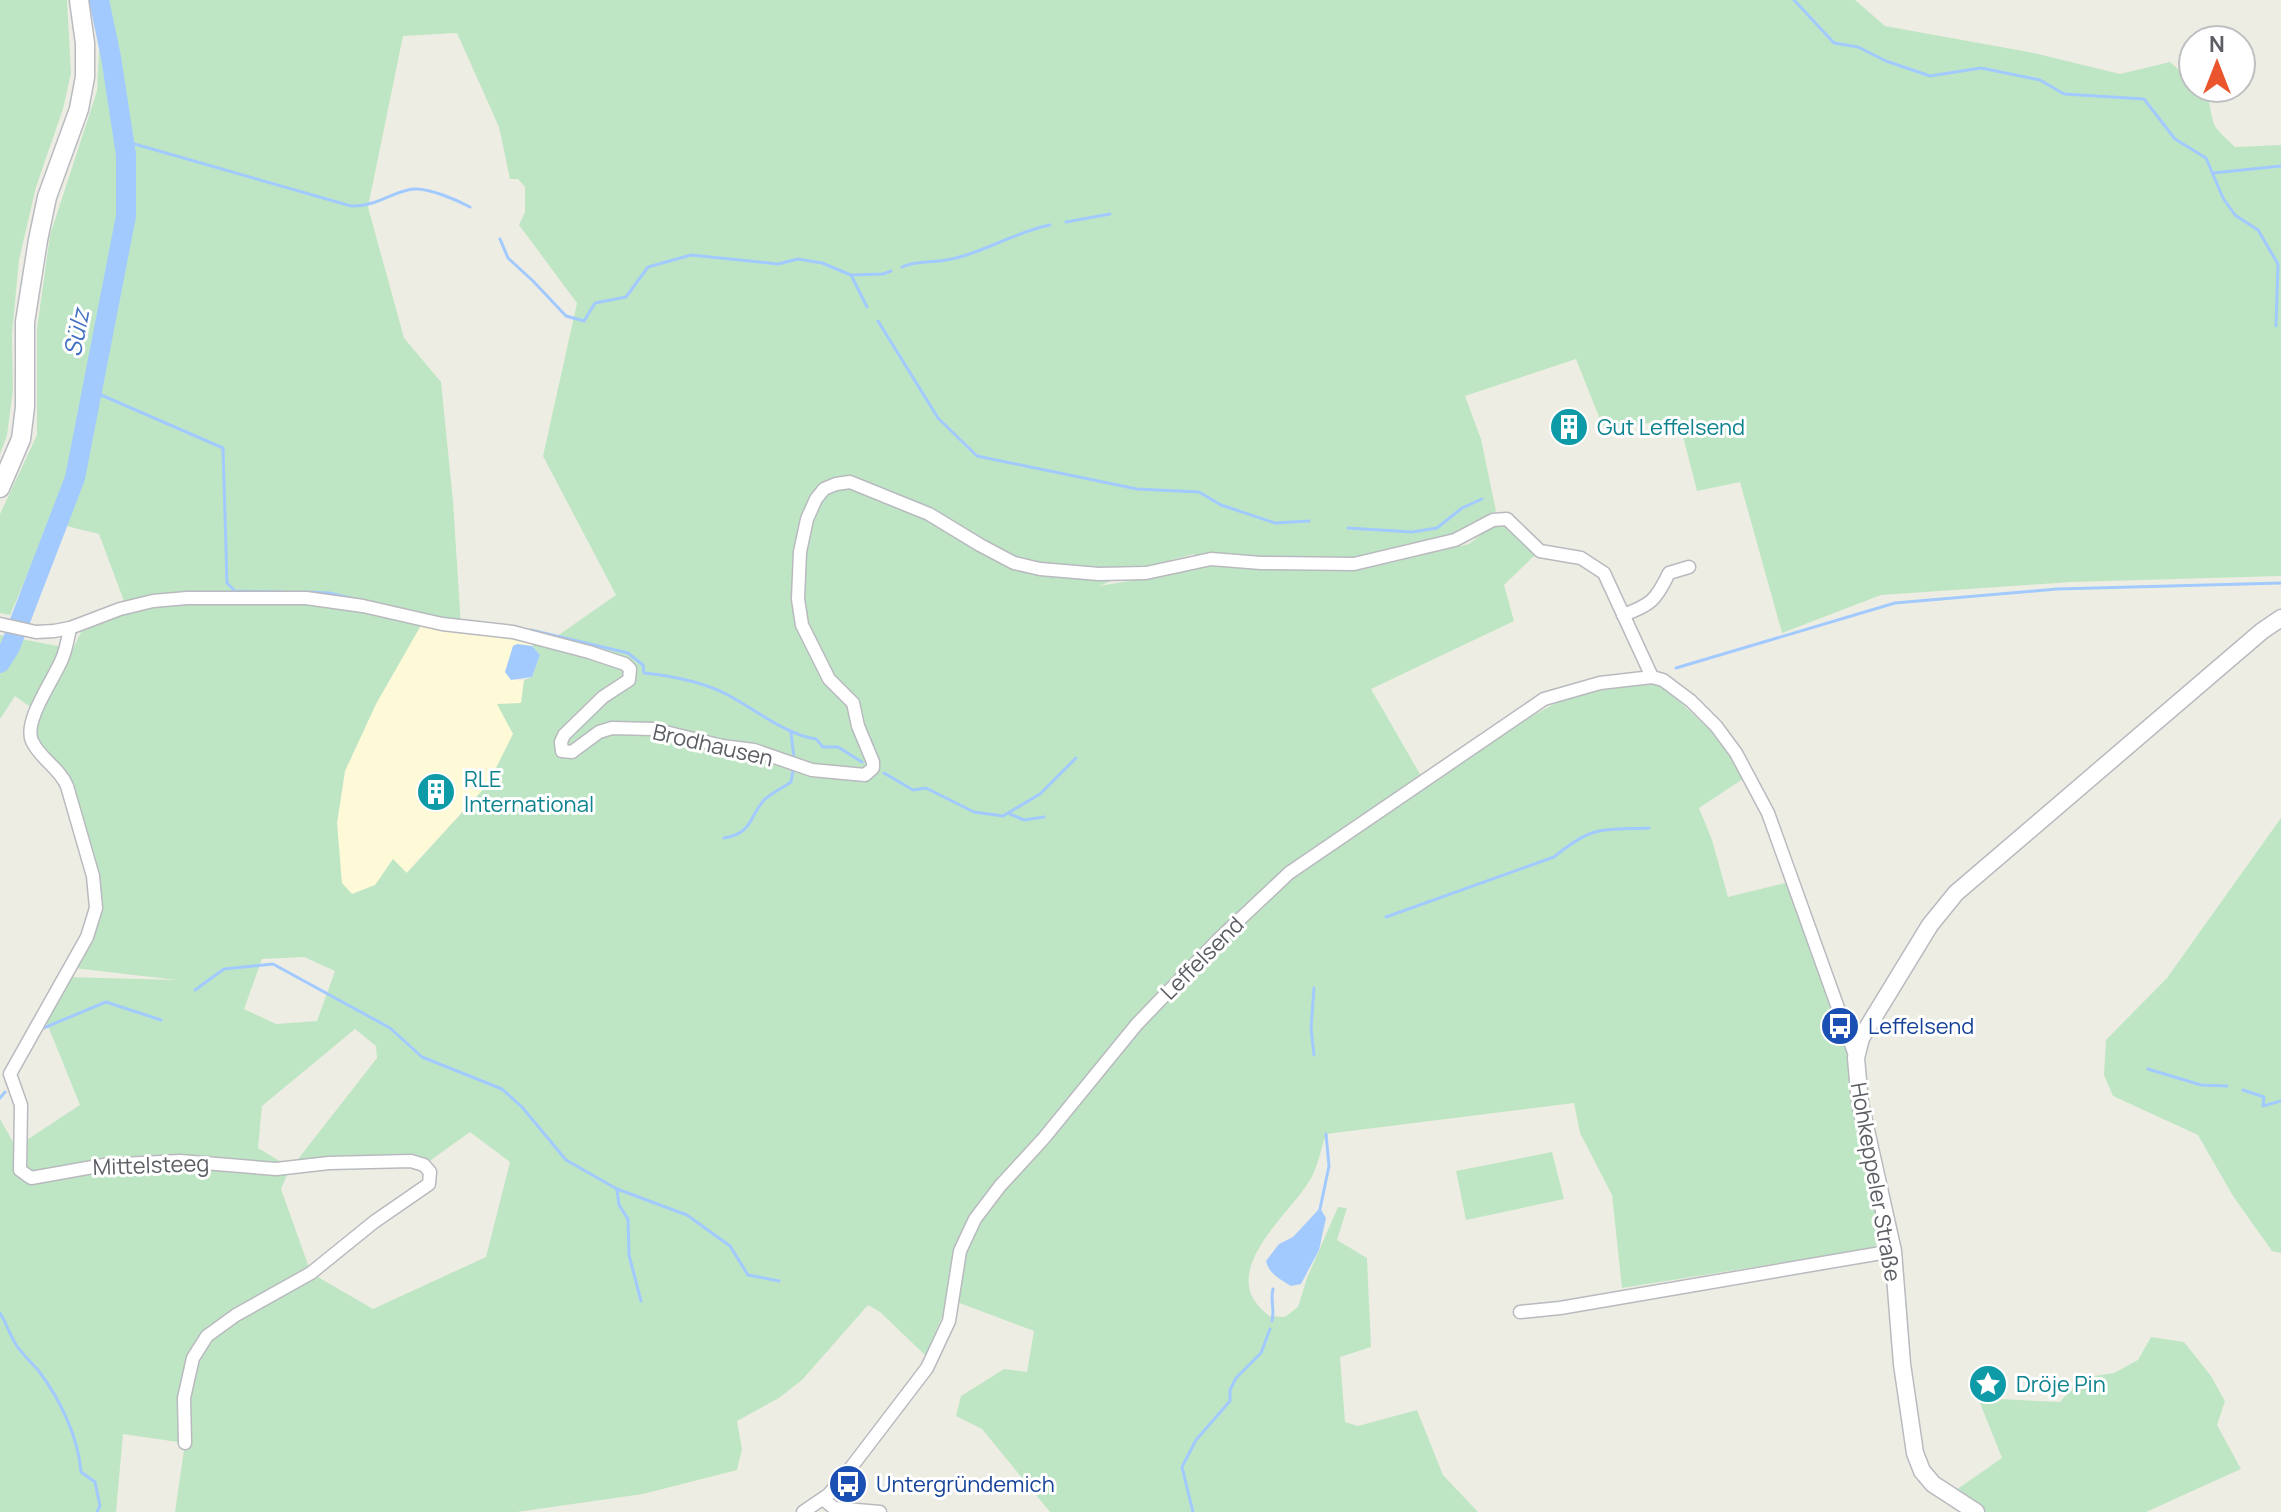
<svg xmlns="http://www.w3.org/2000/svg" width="2281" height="1512" font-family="Manrope,sans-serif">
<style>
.commercial{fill:#fefad8}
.green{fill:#bfe6c4;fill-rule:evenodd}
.water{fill:#a2caff}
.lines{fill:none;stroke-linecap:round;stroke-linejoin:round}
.stream{stroke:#a2caff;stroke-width:3}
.river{stroke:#a2caff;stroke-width:20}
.minor-casing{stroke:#b8babf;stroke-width:15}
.tertiary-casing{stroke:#b8babf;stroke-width:19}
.secondary-casing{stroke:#b8bbc1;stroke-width:21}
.minor{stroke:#fff;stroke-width:12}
.tertiary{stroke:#fff;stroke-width:16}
.secondary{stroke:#fff;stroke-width:18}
.labels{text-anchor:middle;stroke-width:6;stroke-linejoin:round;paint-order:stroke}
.culture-label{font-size:22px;fill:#0d838f;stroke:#fff;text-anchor:start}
.street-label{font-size:22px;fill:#5b5e64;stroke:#fff}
.transit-label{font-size:22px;fill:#164399;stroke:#fff;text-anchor:start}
.water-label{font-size:24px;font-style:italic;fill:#4371c4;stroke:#fff}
</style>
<rect width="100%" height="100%" fill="#eeede3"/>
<polygon class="commercial" points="424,620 536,642 532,646 518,644 513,646 505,672 519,681 524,680 521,704 513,734 488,784 406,873 352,894 341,883 337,823 345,771 376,704"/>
<g class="green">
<polygon points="0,0 67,0 71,73 63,109 36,187 19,260 12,334 13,390 7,435 0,454"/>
<path d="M92 0H1855L1885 26 2034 53 2120 74 2170 62 2193 82V88C2213 88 2208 112 2215 126 2220 134 2229 141 2235 147L2281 145V576L2071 582 1881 595 1782 633 1740 482 1697 491 1678 417 1605 432 1576 359 1465 396 1481 439 1496 511C1452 544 1405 548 1353 559L1337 558 1338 569 1360 570 1469 544 1492 526H1503L1512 530 1535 555 1504 585 1514 621 1371 689 1421 776 1284 869 1213 936 1129 1025 1136 1034 1223 943 1294 878 1504 732 1566 697 1648 682 1664 687 1710 730 1746 777 1699 808 1712 840 1728 897 1789 882 1847 1051 1855 1115 1884 1235 1874 1248 1622 1288 1612 1195 1580 1133 1574 1103 1326 1134C1321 1148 1318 1167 1310 1180 1292 1210 1244 1249 1249 1286 1250 1298 1260 1308 1269 1316L1285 1317 1298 1307 1307 1278 1338 1207 1347 1208 1337 1240 1367 1258 1371 1347 1340 1357 1345 1422 1358 1426 1417 1410 1443 1475 1478 1512H1050L982 1429 956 1416 961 1396 1004 1369 1027 1372 1034 1331 949 1299 926 1356 880 1312 868 1305 802 1380 779 1398 737 1421 742 1449 737 1470 643 1494 517 1512H175L185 1443 123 1434 116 1512H0V1119L16 1147 80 1105 44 1016 67 977 177 980 74 968 96 924 72 786C65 769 41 750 37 737 36 730 39 723 40 717L82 630 128 612 99 534 50 522 10 615 0 613V514L37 435V329L50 235 97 91 99 49ZM457 33 499 127 510 179H518L525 187V212L519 225 577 303 543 456 616 595 550 641 536 642 532 646 540 655 532 677 524 680 521 703 497 704 513 734 488 784 407 873 393 859 375 885 352 894 342 883 337 823 345 771 376 704 424 620 461 626 453 501 441 382 404 338 368 207 403 36ZM1194 554 1197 565 1147 578 1099 586 1145 567ZM304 957 335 971 317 1021 276 1024 244 1009 262 959ZM355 1029 376 1046 377 1058 291 1168 258 1148 262 1106ZM470 1132 510 1162 486 1257 373 1309 311 1273 281 1189 290 1168 424 1165Z"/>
<polygon points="0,635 58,646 60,656 32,708 15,696 0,719"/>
<polygon points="2281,818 2281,1253 2272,1251 2233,1196 2198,1135 2113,1096 2104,1075 2106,1040 2167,978"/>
<polygon points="1552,1152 1564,1199 1466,1220 1456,1171"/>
<polygon points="2151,1337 2184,1342 2211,1376 2225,1401 2217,1425 2241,1469 2146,1512 1986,1512 1953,1492 2002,1458 1978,1398 2060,1402 2081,1378 2114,1373 2138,1360"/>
</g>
<g class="water">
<polygon points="517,644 532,646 540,655 532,677 511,680 505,672 513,646"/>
<path d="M1320 1208 1326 1218 1319 1250 1301 1284 1291 1286C1280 1279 1269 1274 1266 1261L1279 1244 1293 1237Z"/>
</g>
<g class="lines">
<g class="stream">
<polyline points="1794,0 1834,43 1858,47 1886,61 1930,76 1981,68 2040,80 2064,94 2144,99 2175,139 2206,158 2223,198 2235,215 2258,230 2278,264 2276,326"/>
<path d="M124 141 351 206C377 207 392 191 414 189 429 188 457 200 470 207"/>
<polyline points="2213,173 2281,166"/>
<polyline points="1066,222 1110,214"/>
<polyline points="500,239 508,258 533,281 566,316 584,321 595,303 626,297 648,267 691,255 778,264 798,259 822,263 851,275 867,307"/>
<path d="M902 267C916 260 931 263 946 260 982 254 1014 232 1050 225"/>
<polyline points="851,275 883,274 891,271"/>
<polyline points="878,321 938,418 977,456 1137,489 1199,492 1221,505 1275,523 1309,521"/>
<polyline points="92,391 223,448 227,583 235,591 284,592"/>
<polyline points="1348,528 1412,532 1437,528 1462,508 1482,499"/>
<polyline points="308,592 329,593 355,599"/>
<path d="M531 630 628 653 643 665 644 673C672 676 702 681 728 695 756 710 785 734 816 739L823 747H838L862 762"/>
<polyline points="1676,668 1895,603 2057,589 2281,583"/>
<polyline points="791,733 794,757"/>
<polyline points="884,773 913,790 926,788 974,812 1003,816 1040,794 1076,758"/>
<polyline points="1010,814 1024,820 1044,817"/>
<path d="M724 838C752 834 749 817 764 800 772 793 782 788 791 782L793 771"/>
<path d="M1386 917 1554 857C1593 825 1601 830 1649 828"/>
<polyline points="1314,988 1311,1028 1314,1055"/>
<polyline points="195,990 224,969 273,964 390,1028 422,1057 502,1089 522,1107 566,1160 617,1189 687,1215 730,1246 748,1275 779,1281"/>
<polyline points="41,1029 106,1002 161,1020"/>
<polyline points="2148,1069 2201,1085 2227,1086"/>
<polyline points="2243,1090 2264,1097 2263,1106 2281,1101"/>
<polyline points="0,1098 5,1092"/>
<polyline points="617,1190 619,1205 628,1219 629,1255 641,1301"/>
<polyline points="1320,1209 1329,1166 1326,1134"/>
<path d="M0 1313C7 1324 10 1336 17 1346 23 1355 31 1362 38 1370 60 1399 78 1436 81 1472L95 1482 100 1506 97 1512"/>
<path d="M1272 1321C1275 1309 1270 1300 1273 1289"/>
<polyline points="1193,1512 1182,1467 1196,1440 1230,1401 1230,1390 1236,1378 1261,1353 1270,1329"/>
</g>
<polyline class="river" points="0,663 10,647 75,478 126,216 126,155 111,57 99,0"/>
<g class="minor-casing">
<g id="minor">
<path d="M1623 615C1651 605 1656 600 1669 573L1689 567"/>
<polyline points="0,624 36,632 54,631 70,628 120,609 153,601 187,598 306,598 363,606 442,624 513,632 589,652 625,664 630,669 629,680 603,697 564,735 561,742 562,751 572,752 599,732 612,728 653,729 722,746 754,750 812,770 865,775 873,768 873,762 858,726 853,703 829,679 802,625 798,599 800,552 807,519 816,499 824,489 836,484 850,482 929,514 980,545 1014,563 1040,569 1099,574 1146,573 1211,559 1261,563 1354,564 1455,540 1493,520 1507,519 1540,551 1581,558 1604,573 1652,677"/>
<path d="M70 628C68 638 66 650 62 659 54 679 23 721 32 741 40 759 59 767 67 786L93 876 96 908 87 937 10 1074 21 1105 20 1170 31 1178 104 1165 180 1161 276 1169 329 1163 411 1161 424 1165 430 1172 429 1184 374 1222 311 1273 236 1315 207 1336 193 1358 184 1398 185 1443"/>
<polyline points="1520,1312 1560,1308 1893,1251"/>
<polyline points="823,1499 834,1508 880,1512"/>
<polyline points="803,1512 828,1495 843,1478 927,1368 949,1321 960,1251 975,1219 1000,1186 1044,1138 1137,1024 1219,939 1289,873 1544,699 1600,683 1652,677 1663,680 1691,701 1716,726 1736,753 1768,813 1856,1058"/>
</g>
</g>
<g class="tertiary-casing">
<polyline id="tertiary" points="1976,1512 1933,1484 1922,1471 1915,1453 1902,1364 1893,1251 1860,1103 1856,1058 1861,1038 1930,925 1956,893 2262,631 2281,618"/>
</g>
<g class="secondary-casing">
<polyline id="secondary" points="0,488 21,439 25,407 25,322 38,240 47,197 79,109 85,77 85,43 79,0"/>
</g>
<use href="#minor" class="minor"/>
<use href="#tertiary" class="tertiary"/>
<use href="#secondary" class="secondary"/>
</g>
<defs>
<g id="building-disc" transform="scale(2)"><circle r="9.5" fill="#0f9aa8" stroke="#fff"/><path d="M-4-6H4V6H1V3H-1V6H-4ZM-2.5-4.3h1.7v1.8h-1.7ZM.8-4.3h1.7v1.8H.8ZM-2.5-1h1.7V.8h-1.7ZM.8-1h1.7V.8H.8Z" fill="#fff"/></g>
<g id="bus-disc" transform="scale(2)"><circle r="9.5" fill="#1a4fb4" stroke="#fff"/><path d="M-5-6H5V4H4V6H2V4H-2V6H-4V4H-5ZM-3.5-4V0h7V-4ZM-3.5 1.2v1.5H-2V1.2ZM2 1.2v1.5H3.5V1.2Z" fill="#fff"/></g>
<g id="sight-disc" transform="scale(2)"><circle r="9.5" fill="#0f9aa8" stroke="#fff"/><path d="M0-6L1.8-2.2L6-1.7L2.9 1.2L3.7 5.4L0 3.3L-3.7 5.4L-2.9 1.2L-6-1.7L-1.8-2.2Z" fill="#fff"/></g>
</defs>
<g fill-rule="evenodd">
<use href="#building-disc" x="1569" y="427"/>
<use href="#building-disc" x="436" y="792"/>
<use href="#bus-disc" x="1840" y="1026"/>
<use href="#sight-disc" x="1988" y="1384"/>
<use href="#bus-disc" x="848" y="1484"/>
</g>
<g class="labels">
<g class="culture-label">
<text x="1597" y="435">Gut Leffelsend</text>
<text x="464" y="787">RLE<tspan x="464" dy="25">International</tspan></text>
<text x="2016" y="1392">Dröje Pin</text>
</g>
<g class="street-label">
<text transform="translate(713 745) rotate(13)" y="8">Brodhausen</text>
<text transform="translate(1202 958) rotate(-45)" y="8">Leffelsend</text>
<text transform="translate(151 1165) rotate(-2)" y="8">Mittelsteeg</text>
<text transform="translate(1876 1182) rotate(80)" y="8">Hohkeppeler Straße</text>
</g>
<g class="transit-label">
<text x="1868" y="1034">Leffelsend</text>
<text x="876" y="1492">Untergründemich</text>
</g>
<g class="water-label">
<text transform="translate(77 333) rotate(-79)" y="8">Sülz</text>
</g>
</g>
<g transform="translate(2217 64)"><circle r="38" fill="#ffffff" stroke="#bdbfc1" stroke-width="2"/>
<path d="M0-6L14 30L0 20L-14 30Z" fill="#ea552d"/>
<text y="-12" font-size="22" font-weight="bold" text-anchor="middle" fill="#5b5e64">N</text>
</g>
</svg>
